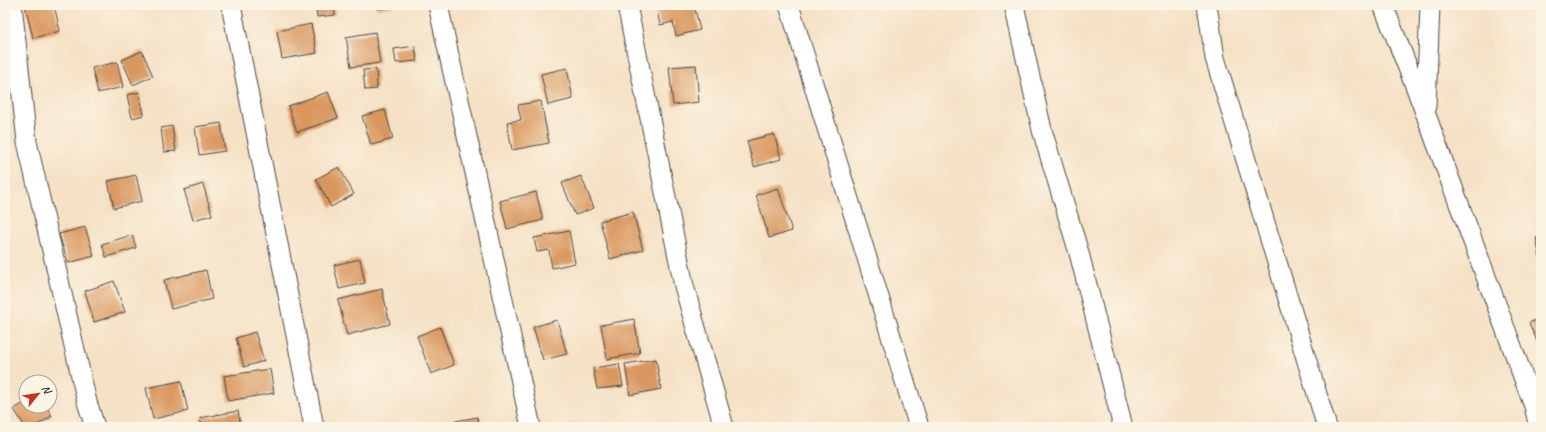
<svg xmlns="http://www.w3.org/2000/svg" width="1546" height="432" font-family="Caveat,sans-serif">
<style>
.building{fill:#d9975e}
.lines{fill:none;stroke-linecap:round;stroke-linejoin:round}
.street-casing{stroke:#494642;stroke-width:21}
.street{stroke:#fff;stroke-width:19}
</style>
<rect width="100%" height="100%" fill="#fcf5e5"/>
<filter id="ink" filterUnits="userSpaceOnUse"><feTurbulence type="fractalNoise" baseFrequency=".025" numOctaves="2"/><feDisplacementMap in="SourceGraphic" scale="8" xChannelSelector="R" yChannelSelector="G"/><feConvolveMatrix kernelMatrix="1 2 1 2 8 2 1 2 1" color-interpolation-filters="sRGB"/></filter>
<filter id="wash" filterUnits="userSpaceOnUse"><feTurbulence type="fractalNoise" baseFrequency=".012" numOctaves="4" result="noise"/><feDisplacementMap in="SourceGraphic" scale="16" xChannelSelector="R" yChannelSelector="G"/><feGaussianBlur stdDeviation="0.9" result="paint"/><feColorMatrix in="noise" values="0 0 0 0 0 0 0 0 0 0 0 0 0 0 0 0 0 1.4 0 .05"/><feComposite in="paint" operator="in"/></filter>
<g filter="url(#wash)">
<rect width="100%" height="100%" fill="#f5e1c5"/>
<g id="blocks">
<g class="building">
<polygon points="25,5 54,5 60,31 33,38"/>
<polygon points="316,5 334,5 335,15 317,17"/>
<polygon points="376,5 394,5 394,6 377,9"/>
<polygon points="656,5 694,5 700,30 676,36 673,22 660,25"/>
<polygon points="311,24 317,53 282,59 277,31"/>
<polygon points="375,32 380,63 351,67 346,37"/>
<polygon points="415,46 417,61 396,63 394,49"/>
<polygon points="142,51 153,76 133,85 122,60"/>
<polygon points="117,62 123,87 98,93 92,68"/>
<polygon points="696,65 699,102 673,105 669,67"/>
<polygon points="567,68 573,99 548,105 541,74"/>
<polygon points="376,69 377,89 365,90 363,70"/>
<polygon points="139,92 144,115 132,118 127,95"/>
<polygon points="328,92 338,118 297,132 288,106"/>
<polygon points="541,101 549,143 512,150 507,122 521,120 518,105"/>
<polygon points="385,110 393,139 371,145 362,116"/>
<polygon points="221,123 225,151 199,155 195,127"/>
<polygon points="172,126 176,151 164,152 161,128"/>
<polygon points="774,134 781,159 754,167 747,141"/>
<polygon points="339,167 354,194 331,207 316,179"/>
<polygon points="136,175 142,201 114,208 108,181"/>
<polygon points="581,176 594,208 575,215 562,183"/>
<polygon points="203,184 212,215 193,220 184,190"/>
<polygon points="778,188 792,231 769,238 756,195"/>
<polygon points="536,192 543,220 507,229 500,201"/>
<polygon points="633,212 643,250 610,259 600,221"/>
<polygon points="85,227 94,256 68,263 59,234"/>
<polygon points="569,231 575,263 552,268 549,250 537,252 534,238"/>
<polygon points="132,235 136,248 106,257 102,244"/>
<polygon points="1541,237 1541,258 1540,258 1536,238"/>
<polygon points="360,259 365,283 339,289 334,265"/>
<polygon points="206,270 212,299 171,309 164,280"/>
<polygon points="114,281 125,312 94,322 85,291"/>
<polygon points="382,289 390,324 347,335 338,300"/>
<polygon points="1541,318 1541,350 1529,323"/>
<polygon points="634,319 640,353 607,359 601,325"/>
<polygon points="557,320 567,354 543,360 533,327"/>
<polygon points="440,327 454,365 431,374 417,336"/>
<polygon points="255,332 264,361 244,367 236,338"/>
<polygon points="656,359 661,389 630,395 625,364"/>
<polygon points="619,364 623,386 597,389 593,368"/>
<polygon points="270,369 274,393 228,401 224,376"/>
<polygon points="181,381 188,411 153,419 146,388"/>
<polygon points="26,402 26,406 46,406 52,416 34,427 25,427 14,409"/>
<polygon points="238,411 241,427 202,427 200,418"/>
<polygon points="477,417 480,427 436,427 435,425"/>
<polygon points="574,423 576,427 563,427"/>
</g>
</g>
</g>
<g filter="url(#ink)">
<use href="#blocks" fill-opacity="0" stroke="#494642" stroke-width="1"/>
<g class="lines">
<g class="street-casing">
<g id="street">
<polyline points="12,5 27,142 87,402 95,427"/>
<polyline points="231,5 314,427"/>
<polyline points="438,5 531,427"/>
<polyline points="627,5 684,286 724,427"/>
<polyline points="789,5 919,427"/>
<polyline points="1014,5 1042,130 1079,253 1123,427"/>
<polyline points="1207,5 1215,58 1327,427"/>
<polyline points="1383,5 1416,88 1534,406 1539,427"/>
<polyline points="1426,106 1430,5"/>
</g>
</g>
<use href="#street" class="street"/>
</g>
</g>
<rect width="1546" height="432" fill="none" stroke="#fcf5e5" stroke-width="20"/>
<g transform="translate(38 394) rotate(60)"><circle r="19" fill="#fcf5e5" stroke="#a8a49b"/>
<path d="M0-3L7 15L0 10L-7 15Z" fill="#c8321e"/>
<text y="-6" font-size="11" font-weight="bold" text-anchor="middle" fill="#2b2b2b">N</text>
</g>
</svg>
